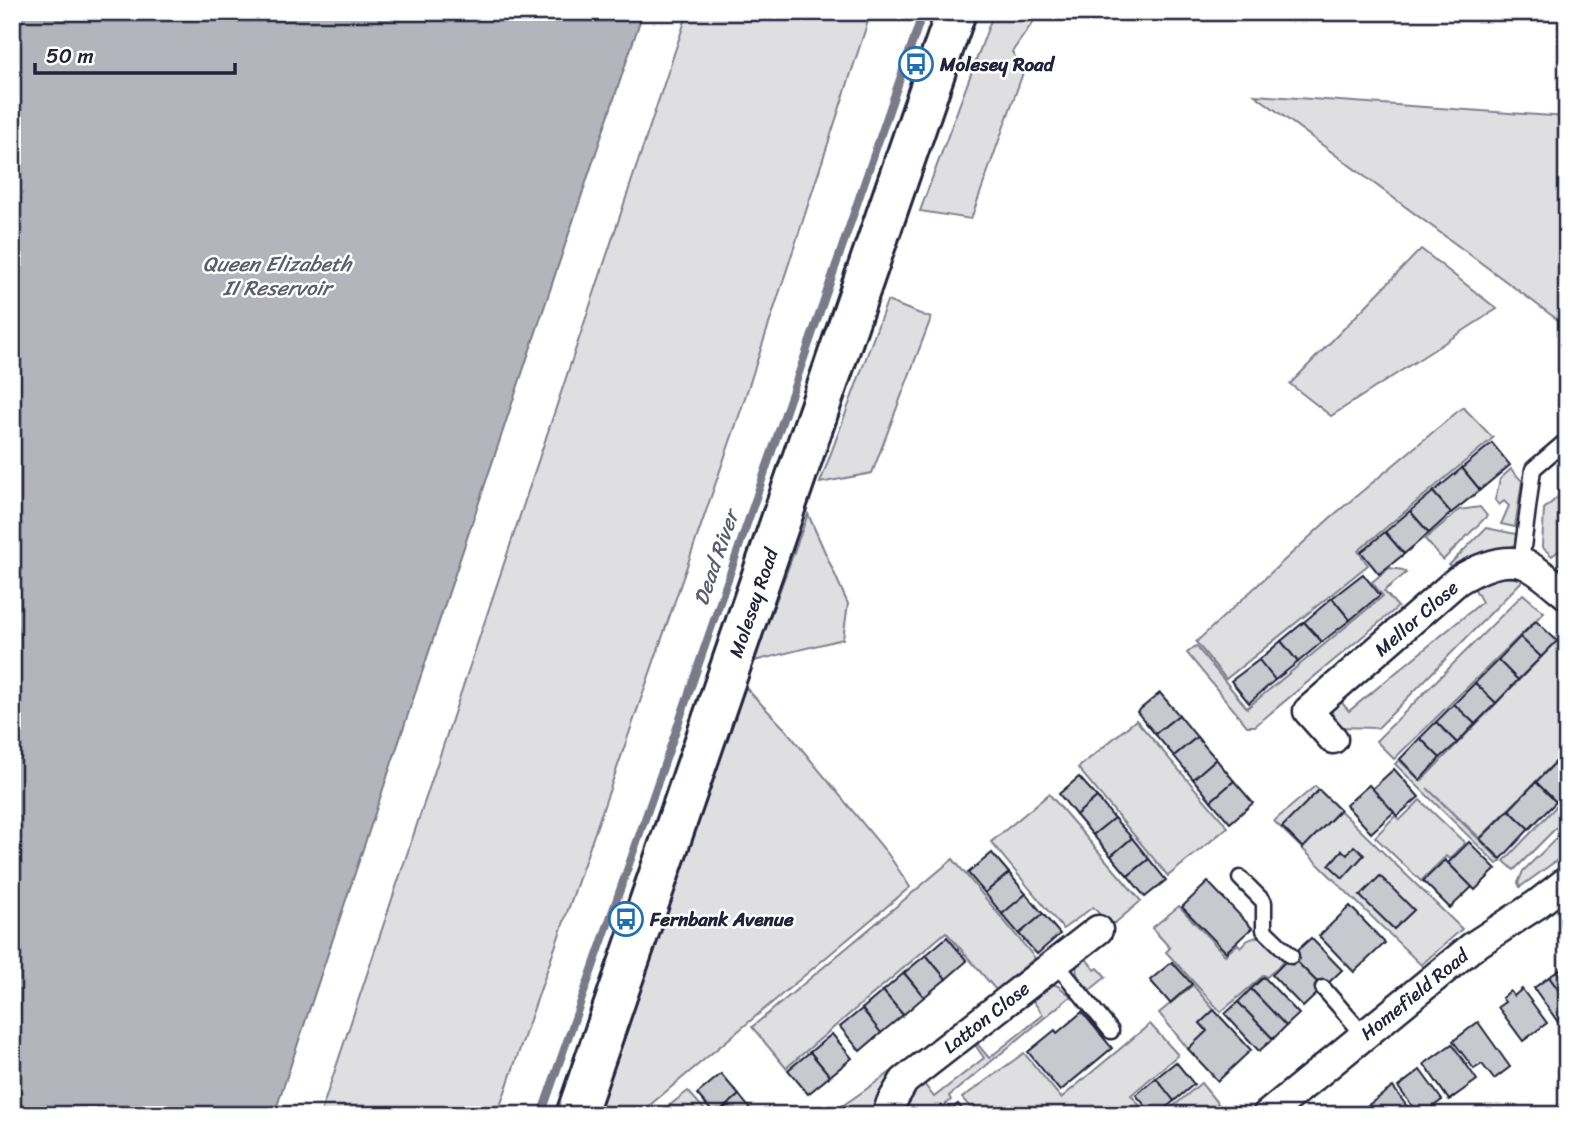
<svg xmlns="http://www.w3.org/2000/svg" width="1579" height="1127" font-family="Sriracha,sans-serif">
<style>
.green{fill:#dfdfe2;stroke:#80808e;stroke-width:2;fill-rule:evenodd}
.water{fill:#b4b4bc;stroke:#7a7a88;stroke-width:2}
.lines{fill:none;stroke-linecap:round;stroke-linejoin:round}
.stream{stroke:#7a7a88;stroke-width:8}
.building{fill:#c8c8cf;stroke:#22223b;stroke-width:2}
.lane-casing{stroke:#22223b;stroke-width:19}
.street-casing{stroke:#22223b;stroke-width:33}
.secondary-casing{stroke:#22223b;stroke-width:44}
.lane{stroke:#fff;stroke-width:14}
.street{stroke:#fff;stroke-width:28}
.secondary{stroke:#fff;stroke-width:38}
.labels{text-anchor:middle;stroke-width:5;stroke-linejoin:round;paint-order:stroke}
.poi-label{font-size:19px;font-weight:bold;fill:#22223b;stroke:#fff;text-anchor:start}
.street-label{font-size:19px;fill:#22223b;stroke:#fff}
.water-label{font-size:21px;font-style:italic;fill:#5c5c6f;stroke:#fff}
</style>
<rect width="100%" height="100%" fill="#fff"/>
<filter id="ink" filterUnits="userSpaceOnUse"><feTurbulence type="fractalNoise" baseFrequency=".0143" numOctaves="2"/><feDisplacementMap in="SourceGraphic" scale="14" xChannelSelector="R" yChannelSelector="G"/><feConvolveMatrix kernelMatrix="1 2 1 2 8 2 1 2 1" color-interpolation-filters="sRGB"/></filter>
<g filter="url(#ink)">
<g class="green">
<polygon points="688,12 871,12 741,410 497,1115 320,1115"/>
<polygon points="994,12 1040,12 1012,52 1024,70 971,219 920,211"/>
<polygon points="1255,95 1567,117 1567,326 1566,326"/>
<polygon points="1421,249 1497,309 1331,416 1290,384"/>
<polygon points="887,301 931,318 872,473 820,483"/>
<polygon points="1463,407 1493,438 1358,551 1368,565 1226,679 1196,642 1330,518"/>
<polygon points="1511,469 1522,481 1515,527 1501,524 1509,506 1504,501 1499,505 1495,500 1500,479"/>
<polygon points="1567,489 1567,544 1552,556 1542,547 1544,509"/>
<polygon points="1480,507 1487,516 1443,560 1425,539 1459,510"/>
<polygon points="808,514 848,604 843,639 754,661"/>
<polygon points="1486,528 1516,534 1515,544 1504,553 1453,569 1449,565"/>
<polygon points="1389,568 1403,570 1406,573 1384,591 1398,607 1255,726 1247,726 1187,653 1196,646 1247,708 1383,596 1372,582"/>
<path d="M1503 577 1524 579 1378 728 1339 727C1331 716 1329 708 1337 697L1349 711 1482 602 1472 584 1491 578Z"/>
<polygon points="1523,594 1544,612 1394,759 1376,741"/>
<polygon points="1557,641 1567,650 1567,750 1480,838 1427,788 1501,861 1497,864 1395,764 1399,760 1421,781"/>
<polygon points="745,687 786,730 888,854 910,887 638,1115 596,1115"/>
<polygon points="1136,720 1228,827 1168,876 1078,768"/>
<path d="M1315 786 1462 929 1421 965 1274 821ZM1319 791 1340 811 1303 847ZM1361 896 1414 910 1394 929Z"/>
<polygon points="1049,794 1141,901 1115,923 1108,923 1093,907 1063,929 991,842"/>
<polygon points="1567,795 1567,817 1514,870 1504,861"/>
<polygon points="1420,800 1465,843 1450,859 1446,856 1421,881 1375,837 1395,816 1400,820"/>
<polygon points="1567,828 1565,832 1567,853 1520,887 1518,883 1523,871"/>
<polygon points="953,859 1035,958 996,990 946,932 786,1068 752,1027"/>
<polygon points="1179,906 1225,955 1238,944 1241,947 1248,940 1262,935 1285,960 1267,977 1264,975 1221,1012 1166,952 1170,948 1152,928"/>
<path d="M1082 954 1095 970 1098 968 1106 977 1090 990C1077 977 1071 972 1082 954Z"/>
<polygon points="1052,984 1058,986 1071,996 949,1096 951,1100 933,1115 907,1115 909,1093 921,1080 934,1097 984,1058 973,1042 975,1041 989,1058 1043,1015 1031,998 1045,986"/>
<polygon points="1193,985 1214,1010 1200,1023 1207,1031 1188,1049 1159,1013"/>
<polygon points="1150,1024 1178,1055 1131,1095 1141,1107 1132,1115 977,1115 962,1098 1024,1053 1061,1098"/>
<polygon points="905,1062 889,1081 879,1102 873,1108 865,1111 838,1109"/>
<polygon points="1201,1083 1227,1115 1163,1115"/>
<polygon points="688,1091 709,1115 657,1115"/>
</g>
<polygon class="water" points="12,12 643,12 274,1115 12,1115"/>
<g class="lines">
<polyline class="stream" points="541,1115 673,739 923,12"/>
</g>
<g class="building">
<polygon points="1492,443 1510,465 1480,490 1462,468"/>
<polygon points="1462,468 1480,490 1451,513 1433,492"/>
<polygon points="1433,492 1451,513 1429,533 1410,511"/>
<polygon points="1410,511 1429,533 1404,554 1385,532"/>
<polygon points="1385,532 1404,554 1379,574 1361,552"/>
<polygon points="1363,574 1380,595 1350,620 1332,598"/>
<polygon points="1332,598 1350,620 1322,642 1304,622"/>
<polygon points="1536,621 1557,641 1541,657 1520,637"/>
<polygon points="1304,622 1322,642 1298,662 1281,641"/>
<polygon points="1520,637 1541,657 1518,680 1498,660"/>
<polygon points="1281,641 1298,662 1275,680 1259,660"/>
<polygon points="1259,660 1275,680 1249,703 1231,681"/>
<polygon points="1498,660 1518,680 1496,703 1475,683"/>
<polygon points="1475,683 1496,703 1475,724 1454,704"/>
<polygon points="1160,693 1179,715 1155,734 1137,712"/>
<polygon points="1454,704 1475,724 1457,743 1436,722"/>
<polygon points="1179,715 1197,737 1174,756 1155,734"/>
<polygon points="1436,722 1457,743 1440,758 1420,738"/>
<polygon points="1197,737 1216,759 1193,779 1174,756"/>
<polygon points="1420,738 1440,758 1420,780 1400,759"/>
<polygon points="1567,751 1567,771 1557,761"/>
<polygon points="1216,759 1234,781 1211,801 1193,779"/>
<polygon points="1557,761 1567,771 1567,792 1556,802 1536,782"/>
<polygon points="1394,769 1419,797 1397,816 1372,789"/>
<polygon points="1079,777 1097,797 1076,815 1059,794"/>
<polygon points="1234,781 1253,803 1230,823 1211,801"/>
<polygon points="1536,782 1556,802 1529,829 1509,810"/>
<polygon points="1369,785 1394,812 1371,833 1346,805"/>
<polygon points="1319,790 1340,810 1303,848 1282,827"/>
<polygon points="1097,797 1114,818 1093,835 1076,815"/>
<polygon points="1509,810 1529,829 1501,859 1480,839"/>
<polygon points="1114,818 1132,838 1111,856 1093,835"/>
<polygon points="1132,838 1149,859 1128,876 1111,856"/>
<polygon points="1469,842 1496,869 1475,890 1448,863"/>
<polygon points="1354,846 1364,855 1343,878 1329,865 1342,850 1347,855"/>
<polygon points="992,853 1009,873 985,893 968,873"/>
<polygon points="1149,859 1166,880 1145,897 1128,876"/>
<polygon points="1445,860 1472,887 1450,908 1423,881"/>
<polygon points="1009,873 1026,894 1002,914 985,893"/>
<polygon points="1380,876 1414,910 1394,929 1360,896"/>
<polygon points="1208,882 1252,928 1226,952 1182,907"/>
<polygon points="1026,894 1043,914 1019,934 1002,914"/>
<polygon points="1350,906 1385,943 1354,972 1319,936"/>
<polygon points="1043,914 1060,934 1037,954 1019,934"/>
<polygon points="947,937 967,961 946,979 926,955"/>
<polygon points="1311,938 1342,970 1323,988 1291,956"/>
<polygon points="926,955 946,979 924,997 904,973"/>
<polygon points="1291,956 1323,988 1303,1007 1272,975"/>
<polygon points="1172,962 1192,984 1170,1003 1150,980"/>
<polygon points="1564,967 1567,970 1567,1002 1549,977"/>
<polygon points="904,973 924,997 903,1015 883,991"/>
<polygon points="1264,977 1299,1014 1286,1026 1251,989"/>
<polygon points="1549,977 1567,1002 1567,1020 1560,1025 1534,988"/>
<polygon points="1251,989 1286,1026 1273,1039 1238,1002"/>
<polygon points="1522,989 1547,1023 1523,1041 1498,1007 1505,1002 1502,998 1510,991 1514,996"/>
<polygon points="883,991 903,1015 881,1033 862,1009"/>
<polygon points="1238,1002 1273,1039 1259,1051 1225,1014"/>
<polygon points="862,1009 881,1033 860,1051 840,1027"/>
<polygon points="1214,1010 1251,1050 1218,1081 1188,1049 1207,1031 1200,1023"/>
<polygon points="1082,1012 1112,1048 1060,1091 1028,1052 1055,1030 1057,1033"/>
<polygon points="1478,1022 1510,1067 1494,1079 1482,1064 1474,1069 1453,1041"/>
<polygon points="832,1034 852,1058 830,1076 810,1052"/>
<polygon points="1452,1044 1477,1080 1449,1100 1424,1064"/>
<polygon points="810,1052 830,1076 808,1094 788,1070"/>
<polygon points="1176,1062 1194,1084 1174,1101 1156,1078"/>
<polygon points="1420,1070 1442,1100 1421,1115 1419,1115 1398,1087"/>
<polygon points="721,1074 739,1095 715,1115 697,1094"/>
<polygon points="1156,1078 1174,1101 1157,1115 1153,1115 1136,1095"/>
<polygon points="1393,1087 1413,1115 1356,1115 1356,1114"/>
<polygon points="739,1095 755,1115 716,1115"/>
<polygon points="958,1104 967,1115 944,1115"/>
</g>
<g class="lines">
<g class="lane-casing">
<g id="lane">
<polyline points="1521,563 1533,469 1567,440"/>
<polyline points="1240,878 1264,902 1264,930 1291,956"/>
<polyline points="1055,962 1111,1031"/>
<polyline points="1323,988 1364,1035"/>
</g>
</g>
<g class="street-casing">
<g id="street">
<path d="M1333 739 1308 711 1457 581C1475 570 1499 558 1521 563 1534 566 1556 586 1567 595"/>
<polyline points="887,1115 891,1103 904,1081 1098,930"/>
<polyline points="1267,1115 1472,947 1536,905 1567,881"/>
</g>
</g>
<g class="secondary-casing">
<polyline id="secondary" points="576,1115 956,12"/>
</g>
<use href="#lane" class="lane"/>
<use href="#street" class="street"/>
<use href="#secondary" class="secondary"/>
</g>
</g>
<defs>
<g id="bus-ring" transform="scale(1.75)"><circle r="9.5" fill="#fff" stroke="#1f6fb2" stroke-width="1.5"/><path d="M-5-6H5V4H4V6H2V4H-2V6H-4V4H-5ZM-3.5-4V0h7V-4ZM-3.5 1.2v1.5H-2V1.2ZM2 1.2v1.5H3.5V1.2Z" fill="#1f6fb2"/></g>
</defs>
<g fill-rule="evenodd">
<use href="#bus-ring" x="916" y="64"/>
<use href="#bus-ring" x="626" y="919"/>
</g>
<g class="labels">
<g class="poi-label">
<text x="940" y="71">Molesey Road</text>
<text x="650" y="926">Fernbank Avenue</text>
</g>
<g class="street-label">
<text transform="translate(753 603) rotate(-71)" y="7">Molesey Road</text>
<text transform="translate(1416 618) rotate(-41)" y="7">Mellor Close</text>
<text transform="translate(1414 994) rotate(-39)" y="7">Homefield Road</text>
<text transform="translate(986 1017) rotate(-38)" y="7">Latton Close</text>
</g>
<g class="water-label">
<text x="277" y="271">Queen Elizabeth<tspan x="277" dy="24">II Reservoir</tspan></text>
<text transform="translate(716 558) rotate(-71)" y="7">Dead River</text>
</g>
</g>
<rect width="1579" height="1127" fill="none" stroke="#fff" stroke-width="42"/>
<rect x="21" y="21" width="1537" height="1085" fill="none" stroke="#22223b" stroke-width="2.5" filter="url(#ink)"/>
<path d="M35 63v10h200v-10" fill="none" stroke="#22223b" stroke-width="3.5"/>
<text x="46" y="63" font-size="21" fill="#22223b" stroke="#ffffff" stroke-width="5" paint-order="stroke">50 m</text>
</svg>
